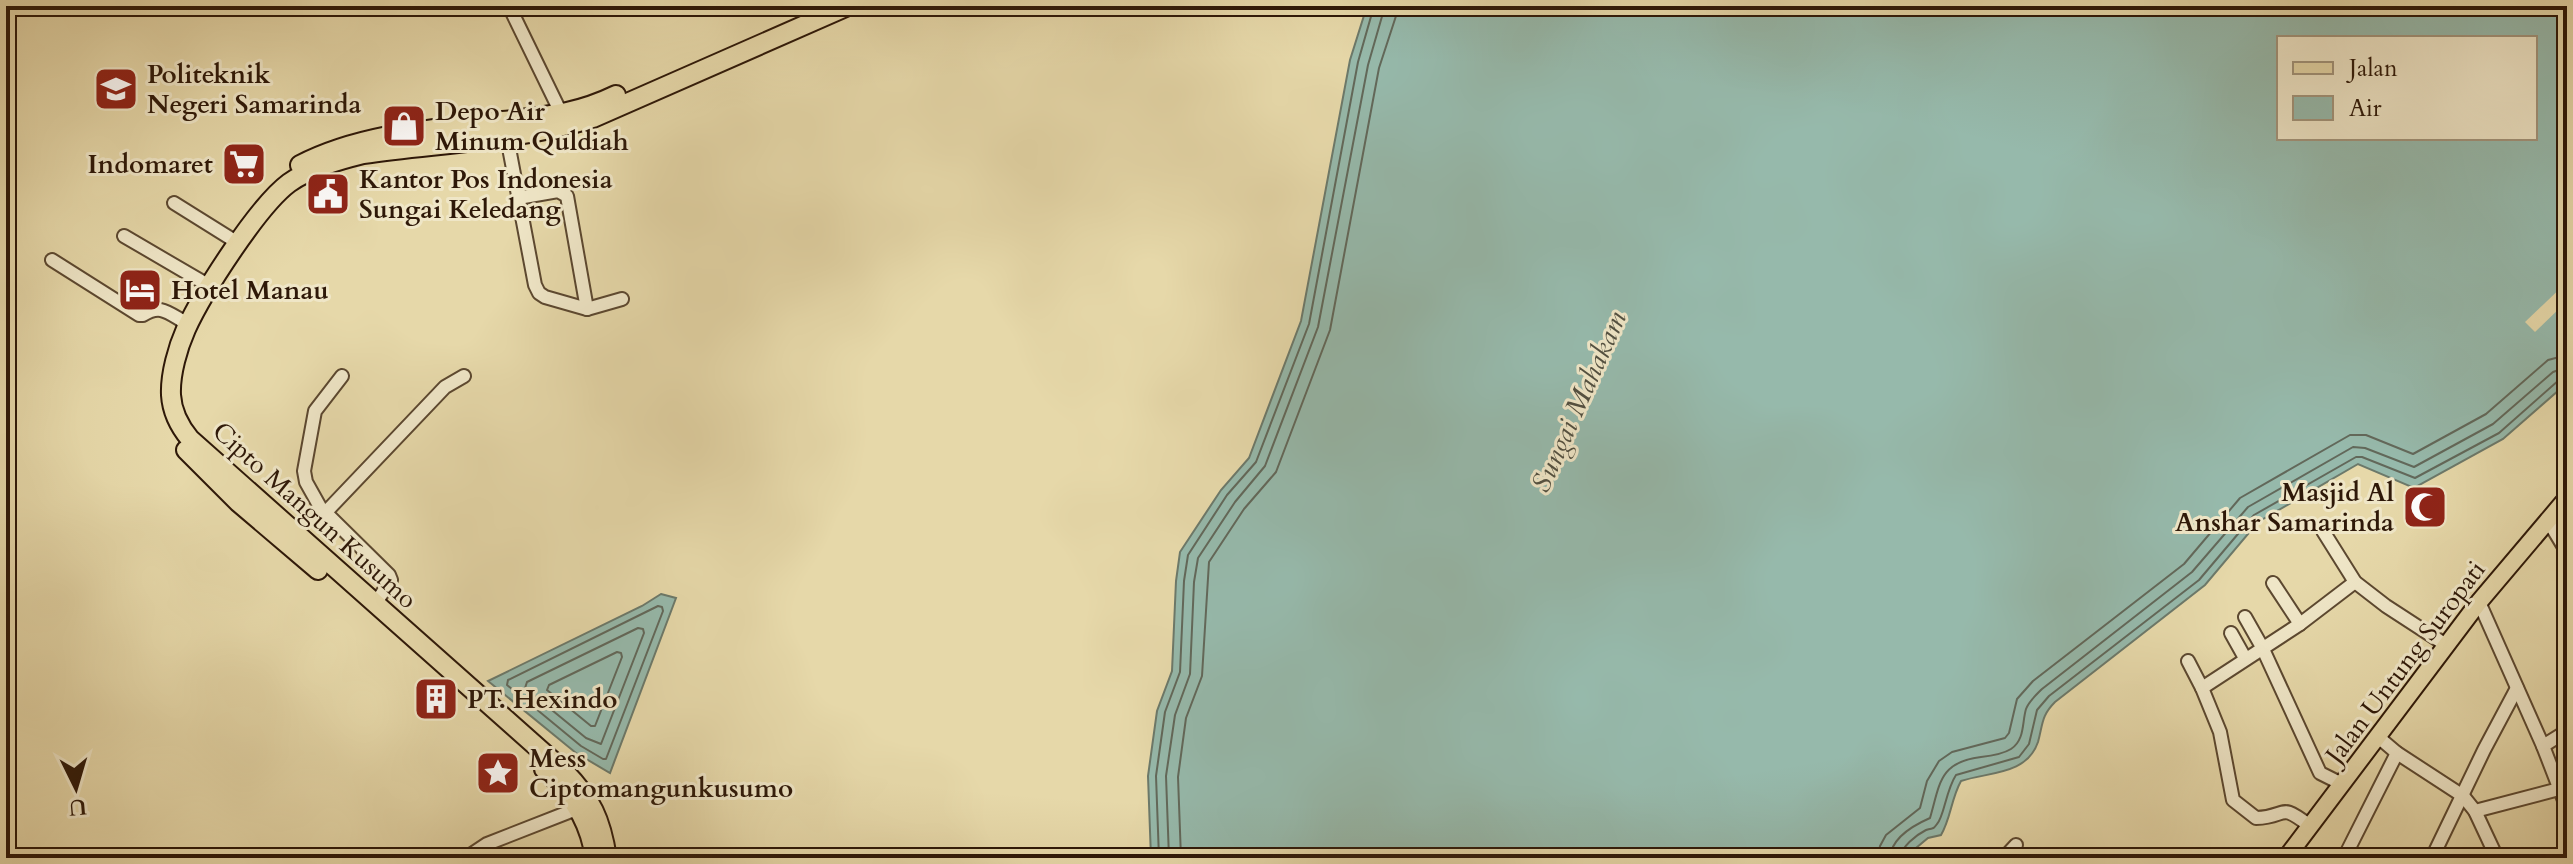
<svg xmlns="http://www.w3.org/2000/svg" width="2573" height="864" font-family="Cardo,serif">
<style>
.water{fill:#96b9ab;stroke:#6c796a;stroke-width:2;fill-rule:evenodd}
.pier{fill:#e6d8a9}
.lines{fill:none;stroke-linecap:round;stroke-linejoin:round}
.shore{stroke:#62685a;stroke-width:2}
.minor-casing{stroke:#5c4830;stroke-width:16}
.major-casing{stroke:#2e1808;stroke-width:20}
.highway-casing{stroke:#2e1808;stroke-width:22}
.minor{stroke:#efe6c7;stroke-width:12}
.major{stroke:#e6d8a9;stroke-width:16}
.highway{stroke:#e6d8a9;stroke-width:18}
.labels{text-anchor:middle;stroke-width:6;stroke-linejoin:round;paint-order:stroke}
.poi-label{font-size:26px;font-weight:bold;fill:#2e1808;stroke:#efe6c7;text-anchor:start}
.street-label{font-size:26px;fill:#2e1808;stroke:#efe6c7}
.water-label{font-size:28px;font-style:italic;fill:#525041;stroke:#efe6c7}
</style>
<rect width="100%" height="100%" fill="#e6d8a9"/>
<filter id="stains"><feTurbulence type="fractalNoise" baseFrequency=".0025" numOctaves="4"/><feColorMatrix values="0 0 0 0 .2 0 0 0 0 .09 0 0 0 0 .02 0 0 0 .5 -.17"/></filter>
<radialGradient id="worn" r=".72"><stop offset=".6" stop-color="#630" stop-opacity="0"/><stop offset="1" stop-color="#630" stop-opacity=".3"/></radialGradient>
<g class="water">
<path d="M1367 6H2567V383L2503 439 2414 488 2358 464 2258 522 2205 585 2055 702C2041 716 2043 724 2038 742 2027 775 1988 772 1961 781 1951 799 1951 818 1941 835L1928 838 1904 858H1151L1148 776 1157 711 1172 671 1176 581 1180 552 1221 490 1249 458 1301 321 1350 60ZM2279 38H2535V138H2279Z"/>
<polygon points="661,594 676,598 610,773 576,753 488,681 642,606"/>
</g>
<polygon class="pier" points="2567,282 2567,301 2535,332 2525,322"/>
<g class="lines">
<g class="shore">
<polygon points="658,606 662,607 663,611 606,759 603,759 581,746 507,685 508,680"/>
<polygon points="638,628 643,629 644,633 601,744 586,738 525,688 527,682"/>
<polygon points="617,652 621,653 622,657 595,726 591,726 547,690 549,685"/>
<polyline points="1159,858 1156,776 1165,712 1180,672 1184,581 1188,555 1227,495 1256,462 1309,324 1358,62 1374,6"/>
<polyline points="1169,858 1166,776 1175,715 1190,674 1194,582 1198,558 1235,502 1265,466 1318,327 1368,65 1385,6"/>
<polyline points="1181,858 1178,777 1186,718 1202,676 1209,562 1244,509 1276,472 1330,330 1379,68 1396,16 1397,6"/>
<polyline points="1878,858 1880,846 1886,835 1920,808 1927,781 1939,761 1952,752 2005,738 2009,733 2017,699 2033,681 2184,564 2240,498 2350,435 2366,435 2413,454 2486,414 2548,360 2567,355"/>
<path d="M1890 858C1891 838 1914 825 1930 818 1940 784 1939 762 1981 757 1990 756 2003 754 2011 749 2025 740 2022 722 2026 709 2029 701 2036 695 2042 689L2192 572 2248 507 2353 447 2365 448 2414 467 2493 424 2553 372 2567 367"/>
<path d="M1900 858C1901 847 1916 835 1926 830 1933 827 1932 831 1937 824 1944 817 1946 790 1956 775L2019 757 2029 744 2037 710 2049 696 2199 580 2254 515 2356 457H2362L2415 478 2499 433 2559 380 2567 378"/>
</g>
<g class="minor-casing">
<g id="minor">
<polyline points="509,6 562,115"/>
<polyline points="506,132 535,285 539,293 545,297 587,309 622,299"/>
<polyline points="518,198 558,191 567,196 587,309"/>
<polyline points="174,203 230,238"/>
<polyline points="124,236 201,281"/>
<path d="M52 260 139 315H143C159 305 166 311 181 320"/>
<polyline points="342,376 315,411 304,471 306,482 320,507 389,575 391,580 375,604"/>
<polyline points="326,512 445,387 464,376"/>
<polyline points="2547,519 2567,552"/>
<polyline points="2323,531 2355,582 2386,606 2446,645"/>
<polyline points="2273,583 2300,624"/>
<polyline points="2479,602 2543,746 2567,808"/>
<polyline points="2245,617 2262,647 2320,773 2342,784"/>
<polyline points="2231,633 2245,658"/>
<polyline points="2188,661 2202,688 2300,624 2355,582"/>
<path d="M2202 688 2220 732 2233 800 2256 818C2289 817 2277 801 2310 826"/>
<polyline points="2377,736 2397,753 2463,796 2475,811 2497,858"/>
<polyline points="2543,746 2567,731"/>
<polyline points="2475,811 2559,789 2567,784"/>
<polyline points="466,858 487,844 579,808"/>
<polyline points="2004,858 2016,845"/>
<polyline points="2344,858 2397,753"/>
<polyline points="2432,858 2484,750 2517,688"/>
</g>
</g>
<g class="major-casing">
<polyline id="major" points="2286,858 2479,602 2567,498"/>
</g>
<g class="highway-casing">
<g id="highway">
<path d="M300 165C362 133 435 129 503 121 546 116 577 114 616 95"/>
<polyline points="186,450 238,502 318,570"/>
<path d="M544 769C569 792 586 815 593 847"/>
<path d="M607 858C601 819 592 800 564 771L190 439C180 427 172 412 171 395 170 374 178 347 186 329 203 292 258 206 289 183 310 168 339 160 363 154 440 143 519 141 593 118L848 6"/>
</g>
</g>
<use href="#minor" class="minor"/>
<use href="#major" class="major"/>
<use href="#highway" class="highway"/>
</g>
<defs>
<g id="university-square" transform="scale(2.3)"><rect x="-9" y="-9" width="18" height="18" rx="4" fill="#8f2418" stroke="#efe6c7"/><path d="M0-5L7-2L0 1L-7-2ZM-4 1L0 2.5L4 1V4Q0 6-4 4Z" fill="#fff"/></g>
<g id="shop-square" transform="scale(2.3)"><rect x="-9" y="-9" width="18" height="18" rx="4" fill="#8f2418" stroke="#efe6c7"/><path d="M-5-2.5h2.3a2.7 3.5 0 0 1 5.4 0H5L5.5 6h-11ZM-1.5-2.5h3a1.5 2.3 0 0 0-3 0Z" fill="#fff"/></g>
<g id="supermarket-square" transform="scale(2.3)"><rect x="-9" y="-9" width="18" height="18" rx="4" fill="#8f2418" stroke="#efe6c7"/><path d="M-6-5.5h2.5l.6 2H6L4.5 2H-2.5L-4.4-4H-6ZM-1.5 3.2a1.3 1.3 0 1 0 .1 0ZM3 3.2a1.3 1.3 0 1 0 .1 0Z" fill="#fff"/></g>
<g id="civic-square" transform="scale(2.3)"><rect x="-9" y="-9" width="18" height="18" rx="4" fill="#8f2418" stroke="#efe6c7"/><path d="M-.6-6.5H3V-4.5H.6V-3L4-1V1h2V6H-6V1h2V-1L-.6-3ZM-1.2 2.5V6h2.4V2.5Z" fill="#fff"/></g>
<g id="hotel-square" transform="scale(2.3)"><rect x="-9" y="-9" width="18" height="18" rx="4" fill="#8f2418" stroke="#efe6c7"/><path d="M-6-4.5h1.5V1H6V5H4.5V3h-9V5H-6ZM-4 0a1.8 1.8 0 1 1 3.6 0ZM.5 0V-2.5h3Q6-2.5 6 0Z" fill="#fff"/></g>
<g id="mosque-square" transform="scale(2.3)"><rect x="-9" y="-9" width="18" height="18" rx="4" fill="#8f2418" stroke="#efe6c7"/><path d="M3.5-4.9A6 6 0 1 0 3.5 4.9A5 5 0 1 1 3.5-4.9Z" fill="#fff"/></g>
<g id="building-square" transform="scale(2.3)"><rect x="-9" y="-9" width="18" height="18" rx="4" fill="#8f2418" stroke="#efe6c7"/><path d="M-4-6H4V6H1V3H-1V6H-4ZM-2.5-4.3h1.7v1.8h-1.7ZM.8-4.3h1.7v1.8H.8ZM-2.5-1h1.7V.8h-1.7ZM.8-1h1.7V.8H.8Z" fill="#fff"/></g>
<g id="sight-square" transform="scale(2.3)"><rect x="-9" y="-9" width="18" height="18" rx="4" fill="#8f2418" stroke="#efe6c7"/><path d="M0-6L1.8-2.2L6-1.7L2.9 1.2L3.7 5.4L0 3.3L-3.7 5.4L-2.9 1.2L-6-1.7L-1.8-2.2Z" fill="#fff"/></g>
</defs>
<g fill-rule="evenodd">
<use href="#university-square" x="116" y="89"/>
<use href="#shop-square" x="404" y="126"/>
<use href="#supermarket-square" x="244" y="164"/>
<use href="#civic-square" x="328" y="194"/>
<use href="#hotel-square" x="140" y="290"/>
<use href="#mosque-square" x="2425" y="507"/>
<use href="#building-square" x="436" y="699"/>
<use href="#sight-square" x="498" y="773"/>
</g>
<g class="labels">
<g class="poi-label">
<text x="147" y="83">Politeknik<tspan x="147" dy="30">Negeri Samarinda</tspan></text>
<text x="435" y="120">Depo Air<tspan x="435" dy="30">Minum Quldiah</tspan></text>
<text x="213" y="173" text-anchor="end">Indomaret</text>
<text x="359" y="188">Kantor Pos Indonesia<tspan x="359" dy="30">Sungai Keledang</tspan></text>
<text x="171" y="299">Hotel Manau</text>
<text x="2394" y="501" text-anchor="end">Masjid Al<tspan x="2394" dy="30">Anshar Samarinda</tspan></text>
<text x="467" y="708">PT. Hexindo</text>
<text x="529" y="767">Mess<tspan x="529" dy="30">Ciptomangunkusumo</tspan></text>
</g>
<g class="street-label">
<text transform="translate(315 515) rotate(42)" y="9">Cipto Mangun Kusumo</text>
<text transform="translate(2405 662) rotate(-53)" y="9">Jalan Untung Suropati</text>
</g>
<g class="water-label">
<text transform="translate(1578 401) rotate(-66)" y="10">Sungai Mahakam</text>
</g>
</g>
<rect width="2573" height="864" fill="none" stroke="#e6d8a9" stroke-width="32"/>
<rect x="8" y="8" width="2557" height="848" fill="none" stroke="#2e1808" stroke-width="4"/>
<rect x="16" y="16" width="2541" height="832" fill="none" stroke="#2e1808" stroke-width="2"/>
<rect x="2277" y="36" width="260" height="104" fill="#efe6c7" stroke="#a2947b" stroke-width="2"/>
<rect x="2293" y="62" width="40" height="12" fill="#e6d8a9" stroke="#a2947b" stroke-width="2"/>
<text x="2349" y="76" font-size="24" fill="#2e1808">Jalan</text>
<rect x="2293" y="96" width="40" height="24" fill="#96b9ab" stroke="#a2947b" stroke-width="2"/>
<text x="2349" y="116" font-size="24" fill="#2e1808">Air</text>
<g transform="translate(76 788) rotate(175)" stroke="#efe6c7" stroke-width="6" paint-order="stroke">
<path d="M0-6L14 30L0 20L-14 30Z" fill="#2e1808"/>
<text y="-12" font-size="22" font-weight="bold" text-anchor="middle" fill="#2e1808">U</text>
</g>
<rect width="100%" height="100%" filter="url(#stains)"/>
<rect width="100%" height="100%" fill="url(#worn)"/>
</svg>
